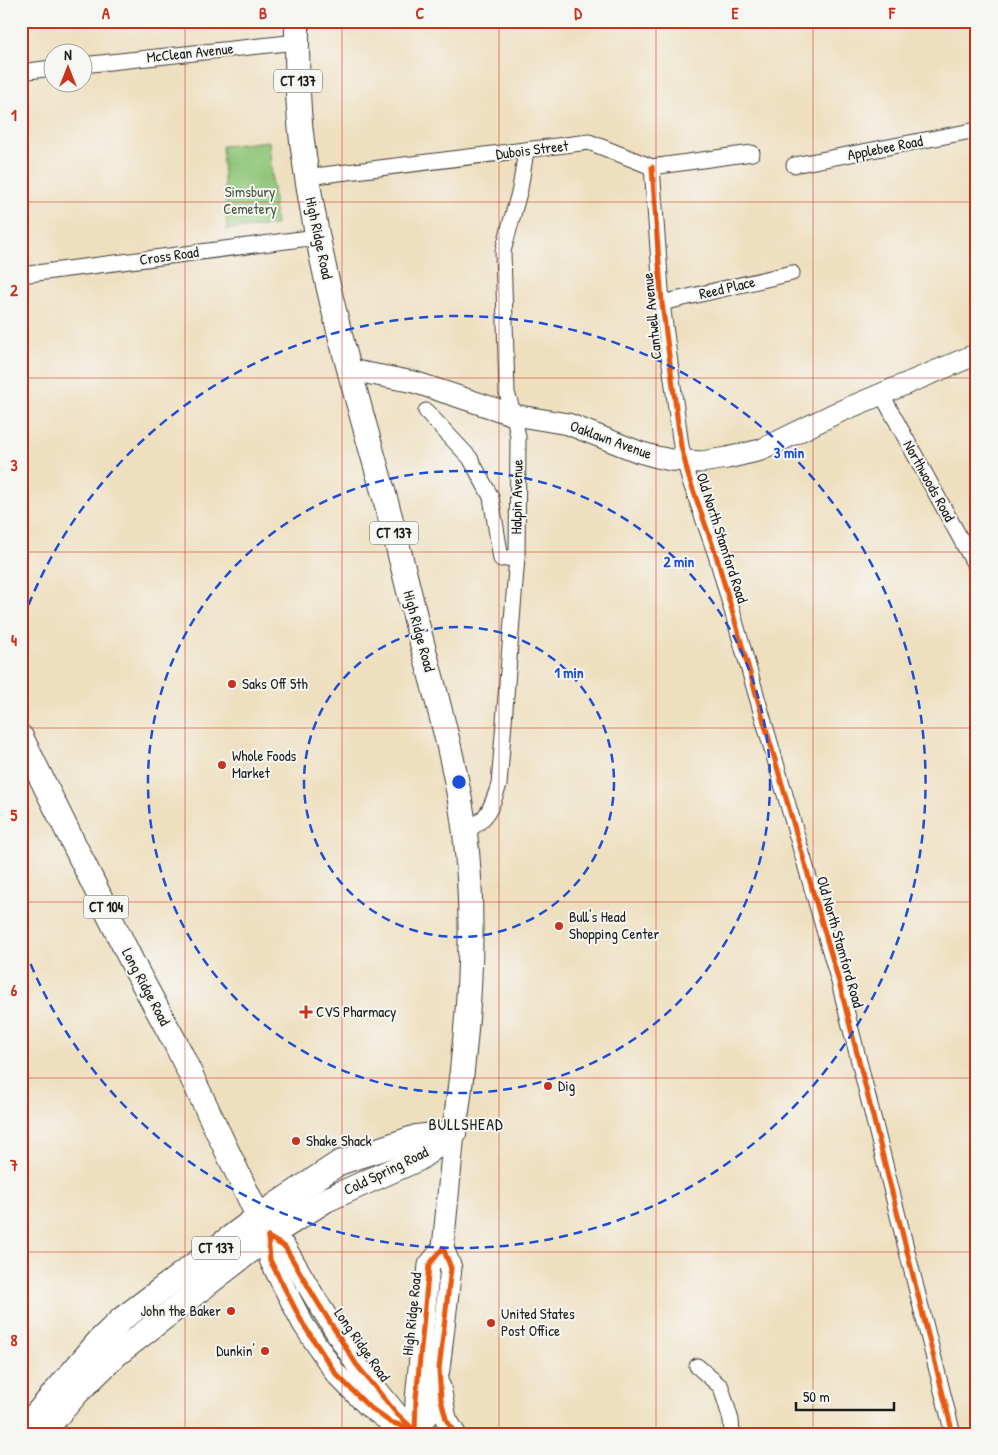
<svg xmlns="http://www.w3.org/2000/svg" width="998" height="1455" font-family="'Patrick Hand',sans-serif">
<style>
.green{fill:#8fc577;stroke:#56704a}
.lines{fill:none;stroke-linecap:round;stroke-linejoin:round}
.street-casing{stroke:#3c3934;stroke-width:17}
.secondary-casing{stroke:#3c3934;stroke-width:23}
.primary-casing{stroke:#3c3934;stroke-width:26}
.street{stroke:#fff;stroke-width:15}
.secondary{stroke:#fff;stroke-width:21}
.primary{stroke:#fff;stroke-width:24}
.cycleway-casing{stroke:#f6f6f2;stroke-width:8}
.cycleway{stroke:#e8590c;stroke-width:5}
.grid{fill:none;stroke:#c8321e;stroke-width:1;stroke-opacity:0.55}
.ring{fill:none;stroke:#1d4ed8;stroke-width:2.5;stroke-dasharray:9 6}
.poi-dot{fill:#c8321e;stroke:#f6f6f2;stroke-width:2}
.labels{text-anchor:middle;stroke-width:4;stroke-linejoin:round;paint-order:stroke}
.shield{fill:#f6f6f2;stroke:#5d5d5c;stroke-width:1}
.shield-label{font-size:14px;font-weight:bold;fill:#1c1c1c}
.street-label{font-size:15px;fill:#1c1c1c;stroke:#f6f6f2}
.park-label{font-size:15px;fill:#44573c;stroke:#f6f6f2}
.poi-label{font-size:15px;fill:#1c1c1c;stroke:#f6f6f2;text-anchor:start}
.neighbourhood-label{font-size:16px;letter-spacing:1px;fill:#1c1c1c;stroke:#f6f6f2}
.centre{fill:#1d4ed8;stroke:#f6f6f2;stroke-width:2.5}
.ring-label{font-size:15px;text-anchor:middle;font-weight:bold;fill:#1d4ed8;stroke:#f6f6f2;stroke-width:4;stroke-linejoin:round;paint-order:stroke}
.neatline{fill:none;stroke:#c8321e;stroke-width:2}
.grid-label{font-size:16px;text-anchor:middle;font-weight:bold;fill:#c8321e}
</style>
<rect width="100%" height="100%" fill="#f6f6f2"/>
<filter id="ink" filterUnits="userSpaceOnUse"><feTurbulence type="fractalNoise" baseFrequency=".02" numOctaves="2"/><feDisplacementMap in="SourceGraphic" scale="10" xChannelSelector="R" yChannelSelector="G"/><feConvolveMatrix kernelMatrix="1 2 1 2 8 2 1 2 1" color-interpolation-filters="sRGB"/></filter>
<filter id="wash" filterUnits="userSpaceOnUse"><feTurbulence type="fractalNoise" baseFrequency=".0096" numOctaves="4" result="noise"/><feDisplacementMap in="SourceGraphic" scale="20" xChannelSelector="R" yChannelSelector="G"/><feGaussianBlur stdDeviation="1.12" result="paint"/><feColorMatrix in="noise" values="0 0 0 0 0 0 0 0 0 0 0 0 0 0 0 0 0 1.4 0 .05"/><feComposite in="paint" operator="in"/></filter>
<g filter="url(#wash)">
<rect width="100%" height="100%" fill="#eedfbf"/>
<polygon class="green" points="269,141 276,225 227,230 222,146"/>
</g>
<g filter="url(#ink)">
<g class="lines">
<g class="street-casing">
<g id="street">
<polyline points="82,65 297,42"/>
<polyline points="21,72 52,68"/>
<polyline points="794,165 977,130"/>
<polyline points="652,167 662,303 681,446 689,478 716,555 839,982 953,1434"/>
<polyline points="307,177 589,142 652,167 752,153"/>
<polyline points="21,275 317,237"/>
<polyline points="662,303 792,273"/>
<polyline points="881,393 977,569"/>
<polyline points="426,411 470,458 491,497 501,559 517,557"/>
<path d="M465 832C489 818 490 810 499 785L517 557 518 437 514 415 507 393 503 251 520 189 526 151"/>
<polyline points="697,1366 721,1387 731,1420 732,1434"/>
</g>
</g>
<g class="secondary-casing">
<g id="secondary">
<polyline points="350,370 414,382 514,415 568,424 639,452 657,457 671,460 701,462 727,458 761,450 834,414 977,354"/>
<polyline points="268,1237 270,1260 303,1324 336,1374 368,1406 390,1422 415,1430"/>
<polyline points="268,1237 285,1247 315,1298 356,1364 397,1414 407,1423"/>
<polyline points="440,1387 446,1419 455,1434"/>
<polyline points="415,1430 431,1411 439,1369 451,1268 443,1248 454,1133"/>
<polyline points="415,1434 416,1399 429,1265 443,1248"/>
</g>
</g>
<g class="primary-casing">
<g id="primary">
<path d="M297 21C297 59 297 103 302 141 316 257 349 371 381 484 395 532 406 580 418 628 436 696 456 763 465 833 477 932 468 1034 454 1133"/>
<polyline points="21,737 137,972 176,1044 268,1237"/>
<polyline points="49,1425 77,1393 117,1354 268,1237 326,1200 418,1159 453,1134"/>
<polyline points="21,1432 99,1341 122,1319 259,1216 339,1163 416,1137 454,1133"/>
</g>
</g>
<use href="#street" class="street"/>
<use href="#secondary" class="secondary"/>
<use href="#primary" class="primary"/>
<g class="cycleway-casing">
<g id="cycleway">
<polyline points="652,167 662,303 681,446 689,478 716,555 839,982 953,1434"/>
<polyline points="268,1237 270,1260 303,1324 336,1374 368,1406 390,1422 415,1430"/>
<polyline points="268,1237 285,1247 315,1298 356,1364 397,1414 411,1427"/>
<polyline points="443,1248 451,1268 439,1369 441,1399 446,1419 455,1434"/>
<polyline points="415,1434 416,1399 429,1265 443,1248"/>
</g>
</g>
<use href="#cycleway" class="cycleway"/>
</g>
</g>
<path class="grid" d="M185 21V1434M342 21V1434M499 21V1434M656 21V1434M813 21V1434M21 202H977M21 378H977M21 552H977M21 728H977M21 902H977M21 1078H977M21 1252H977"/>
<g class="ring">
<circle cx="459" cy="782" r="155"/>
<circle cx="459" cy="782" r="311"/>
<path d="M23 619A466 466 0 1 1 23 945"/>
</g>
<g class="poi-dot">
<circle cx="232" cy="684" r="5"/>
<circle cx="222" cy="765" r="5"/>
<circle cx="559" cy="926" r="5"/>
<path d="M303.5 1004.5h5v5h5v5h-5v5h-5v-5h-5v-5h5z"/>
<circle cx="548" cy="1086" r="5"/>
<circle cx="296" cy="1141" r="5"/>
<circle cx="231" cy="1311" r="5"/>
<circle cx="491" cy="1323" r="5"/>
<circle cx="265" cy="1351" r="5"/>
</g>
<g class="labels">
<g class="shield">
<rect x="274" y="69.5" width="48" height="23" rx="4"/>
<rect x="370" y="521.5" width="48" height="23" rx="4"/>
<rect x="83.5" y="895.5" width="45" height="23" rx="4"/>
<rect x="192" y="1236.5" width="48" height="23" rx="4"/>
</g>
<g class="shield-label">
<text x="298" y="86">CT 137</text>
<text x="394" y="538">CT 137</text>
<text x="106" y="912">CT 104</text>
<text x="216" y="1253">CT 137</text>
</g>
<g class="street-label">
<text transform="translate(190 53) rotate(-6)" y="5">McClean Avenue</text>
<text transform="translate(885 148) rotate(-11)" y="5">Applebee Road</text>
<text transform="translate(532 150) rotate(-7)" y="5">Dubois Street</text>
<text transform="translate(319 238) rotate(78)" y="5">High Ridge Road</text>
<text transform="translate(169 256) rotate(-8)" y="5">Cross Road</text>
<text transform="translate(727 288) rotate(-13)" y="5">Reed Place</text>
<text transform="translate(652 316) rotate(-96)" y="5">Cantwell Avenue</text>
<text transform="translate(611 440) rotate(20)" y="5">Oaklawn Avenue</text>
<text transform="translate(929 481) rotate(61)" y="5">Northwoods Road</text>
<text transform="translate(517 497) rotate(-89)" y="5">Halpin Avenue</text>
<text transform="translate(722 538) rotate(72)" y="5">Old North Stamford Road</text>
<text transform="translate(419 631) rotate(75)" y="5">High Ridge Road</text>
<text transform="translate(840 942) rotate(74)" y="5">Old North Stamford Road</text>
<text transform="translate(146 987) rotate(62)" y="5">Long Ridge Road</text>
<text transform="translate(386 1171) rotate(-26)" y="5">Cold Spring Road</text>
<text transform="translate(412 1314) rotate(-84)" y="5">High Ridge Road</text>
<text transform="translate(362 1345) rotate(55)" y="5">Long Ridge Road</text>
</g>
<g class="park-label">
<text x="250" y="197">Simsbury<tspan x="250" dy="17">Cemetery</tspan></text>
</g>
<g class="poi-label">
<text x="242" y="689">Saks Off 5th</text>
<text x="232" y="761">Whole Foods<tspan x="232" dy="17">Market</tspan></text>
<text x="569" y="922">Bull's Head<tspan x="569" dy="17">Shopping Center</tspan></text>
<text x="316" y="1017">CVS Pharmacy</text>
<text x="558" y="1091">Dig</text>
<text x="306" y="1146">Shake Shack</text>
<text x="221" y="1316" text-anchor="end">John the Baker</text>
<text x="501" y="1319">United States<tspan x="501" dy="17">Post Office</tspan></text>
<text x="255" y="1356" text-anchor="end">Dunkin'</text>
</g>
<g class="neighbourhood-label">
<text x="466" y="1130">BULLSHEAD</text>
</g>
</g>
<circle cx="459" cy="782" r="8" class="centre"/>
<g class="ring-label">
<text x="789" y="458">3 min</text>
<text x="679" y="567">2 min</text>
<text x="569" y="678">1 min</text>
</g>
<rect width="998" height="1455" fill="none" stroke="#f6f6f2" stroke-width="55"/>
<g transform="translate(68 68)"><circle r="24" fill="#f6f6f2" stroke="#9f9f9c"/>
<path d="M0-4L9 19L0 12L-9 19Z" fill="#c8321e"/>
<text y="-8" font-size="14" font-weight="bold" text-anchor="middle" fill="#1c1c1c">N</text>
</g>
<path d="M796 1402v8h98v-8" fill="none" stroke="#1c1c1c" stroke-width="2.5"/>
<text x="803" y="1402" font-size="15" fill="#1c1c1c" stroke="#f6f6f2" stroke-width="4" paint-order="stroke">50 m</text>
<rect x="28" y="28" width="942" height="1400" class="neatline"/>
<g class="grid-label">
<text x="106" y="19">A</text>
<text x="263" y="19">B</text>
<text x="420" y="19">C</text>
<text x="578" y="19">D</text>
<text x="735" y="19">E</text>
<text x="892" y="19">F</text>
<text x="14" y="121">1</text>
<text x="14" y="296">2</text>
<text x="14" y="471">3</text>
<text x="14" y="646">4</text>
<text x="14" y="821">5</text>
<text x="14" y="996">6</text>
<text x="14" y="1171">7</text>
<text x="14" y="1346">8</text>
</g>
</svg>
